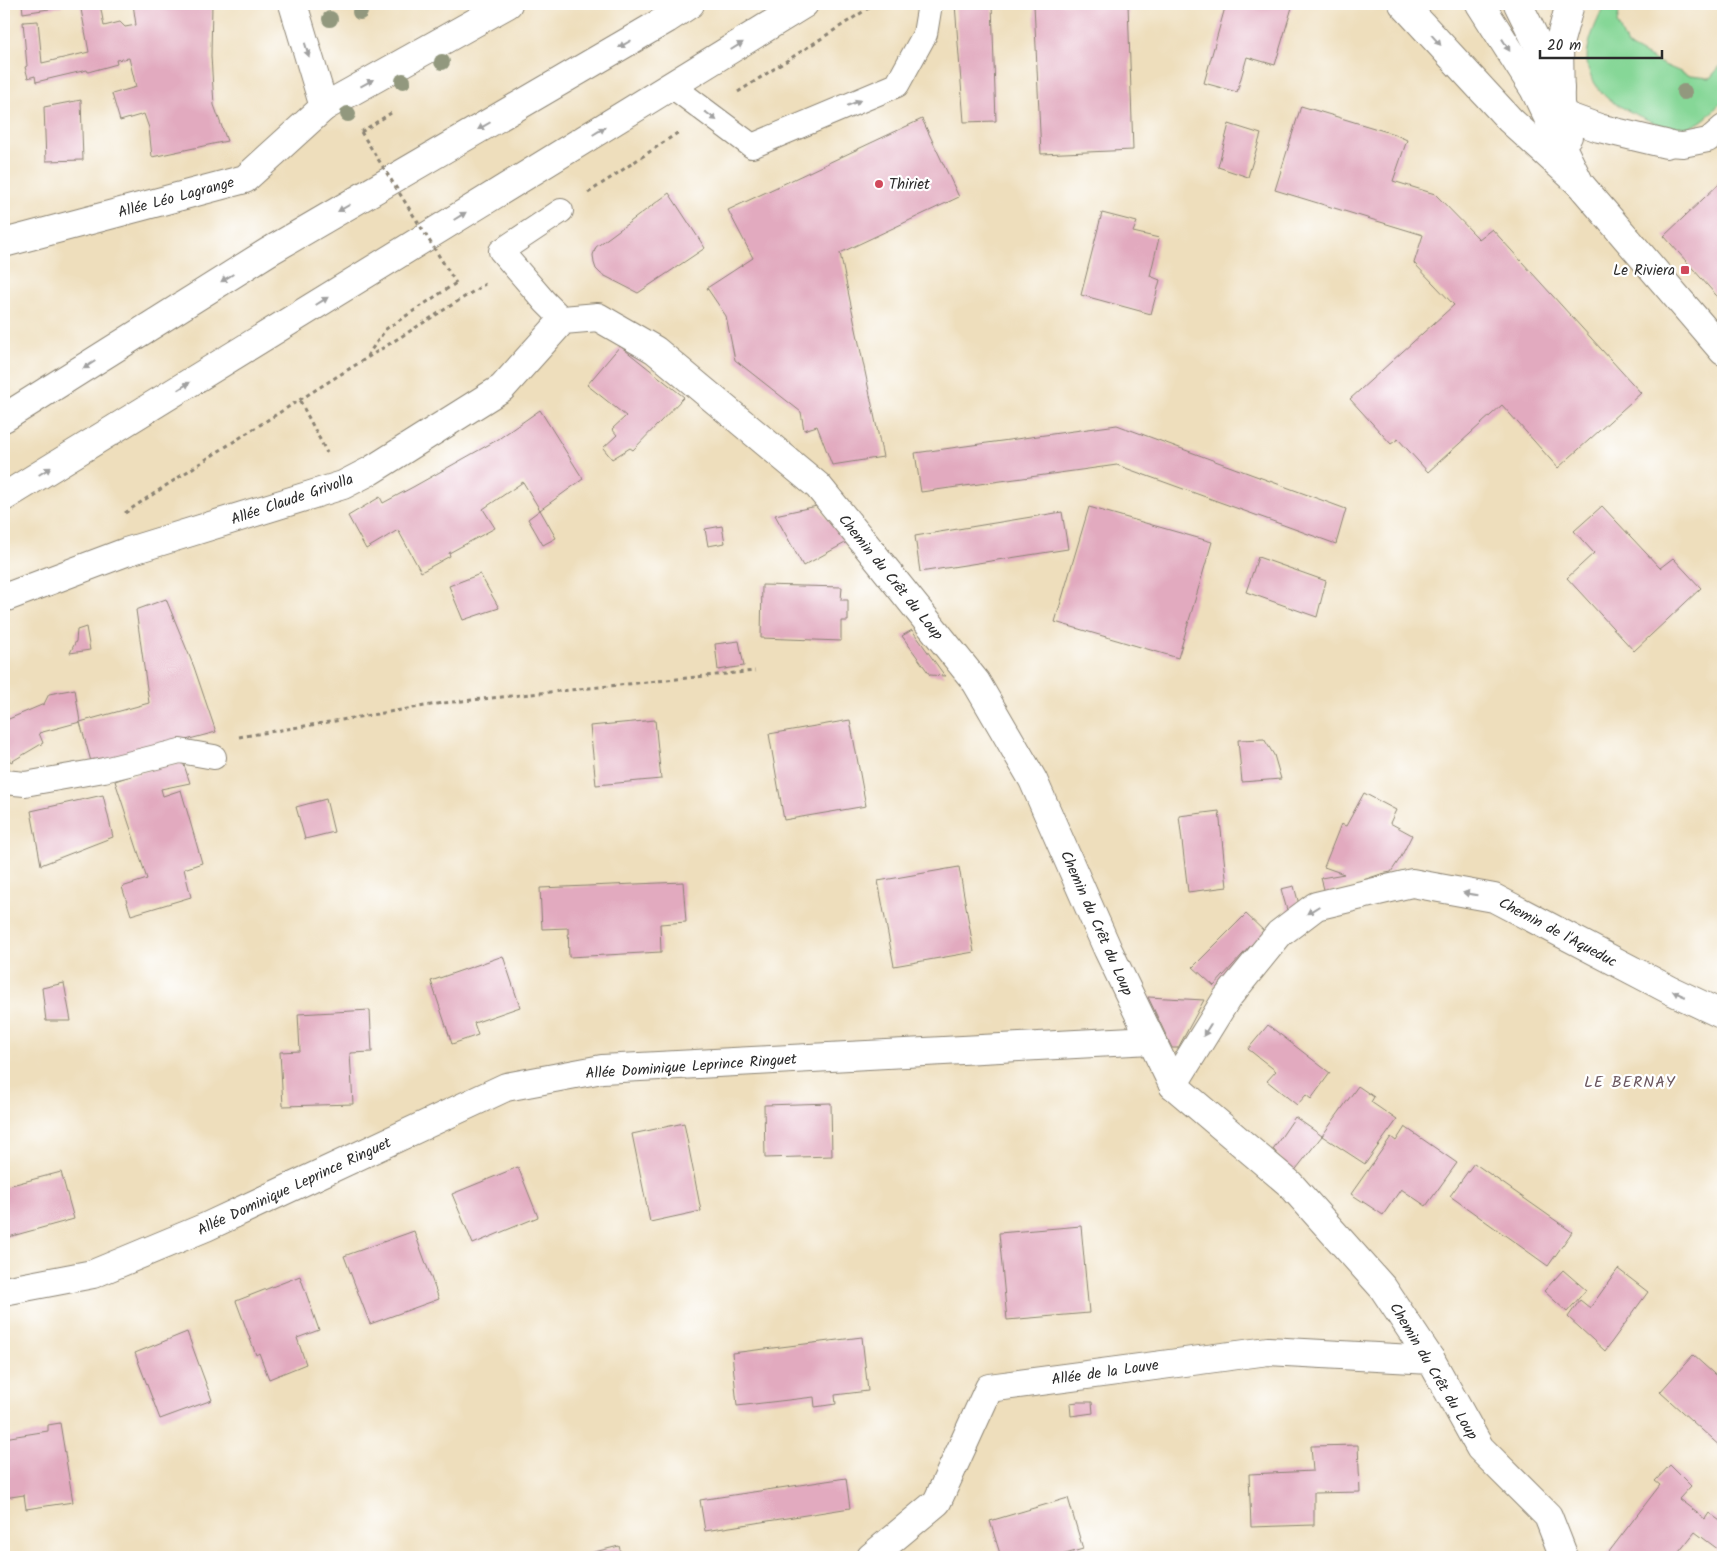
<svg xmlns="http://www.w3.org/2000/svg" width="1727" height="1561" font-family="Kalam,sans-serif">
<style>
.green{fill:#86d797;stroke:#588161}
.building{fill:#e2aabf}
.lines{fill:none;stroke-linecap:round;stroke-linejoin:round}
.service-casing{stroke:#8c8474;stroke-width:26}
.minor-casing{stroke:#8c8474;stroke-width:30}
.tertiary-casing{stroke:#8c8474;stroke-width:30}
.trunk-casing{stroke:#8c8474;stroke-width:30}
.path{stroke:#8c8474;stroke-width:3;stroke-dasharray:4 4;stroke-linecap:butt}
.service{stroke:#fff;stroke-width:24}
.minor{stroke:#fff;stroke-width:28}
.tertiary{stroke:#fff;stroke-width:28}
.trunk{stroke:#fff;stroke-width:28}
.path-bridge{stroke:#8c8474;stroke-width:3;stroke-dasharray:4 4;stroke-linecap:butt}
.tree{fill:#92987e}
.oneway{fill:#a0a0a0}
.poi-dot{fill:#d1495b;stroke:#fff;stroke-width:2}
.labels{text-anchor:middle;stroke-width:4.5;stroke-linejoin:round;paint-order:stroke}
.poi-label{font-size:15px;fill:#2b2b2b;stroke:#fff;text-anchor:start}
.street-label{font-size:15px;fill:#2b2b2b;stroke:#fff}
.neighbourhood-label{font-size:16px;letter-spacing:1px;fill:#6b575f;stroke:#fff}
</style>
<rect width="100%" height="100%" fill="#fff"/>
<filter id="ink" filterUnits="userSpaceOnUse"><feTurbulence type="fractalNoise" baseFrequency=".02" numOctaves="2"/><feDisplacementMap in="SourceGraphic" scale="10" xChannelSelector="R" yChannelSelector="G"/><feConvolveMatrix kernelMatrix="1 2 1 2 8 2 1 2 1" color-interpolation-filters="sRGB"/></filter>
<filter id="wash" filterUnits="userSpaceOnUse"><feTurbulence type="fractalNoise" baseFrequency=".0096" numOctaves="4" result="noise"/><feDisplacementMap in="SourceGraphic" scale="20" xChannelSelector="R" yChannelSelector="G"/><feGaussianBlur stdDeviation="1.12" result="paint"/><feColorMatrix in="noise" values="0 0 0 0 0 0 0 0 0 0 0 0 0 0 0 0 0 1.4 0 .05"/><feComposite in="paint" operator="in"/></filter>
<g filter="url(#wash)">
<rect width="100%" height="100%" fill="#eedebc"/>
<path class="green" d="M1605 4H1623L1620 7 1617 23 1627 45 1662 64 1690 76 1710 78 1723 63V100C1712 112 1701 126 1684 128 1680 129 1673 129 1669 128 1655 124 1618 107 1607 98 1598 90 1588 75 1587 62 1586 42 1597 22 1605 4Z"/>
<g id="blocks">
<g class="building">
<polygon points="22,4 62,4 62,7 23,13"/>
<polygon points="80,4 100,4 104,26 120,22 125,27 136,25 133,4 212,4 211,56 214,105 227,141 152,157 149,128 144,114 120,121 112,94 136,87 129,58 116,60 117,64 88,72 87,70 36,82 35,76 28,78 25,67 27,66 23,22 38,21 42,63 89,52"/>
<polygon points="955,4 992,4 996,121 964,122"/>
<polygon points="1034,4 1128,4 1133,150 1041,154"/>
<polygon points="1226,4 1293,4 1275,65 1247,57 1237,92 1204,83"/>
<polygon points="81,100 83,160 46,161 44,107"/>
<polygon points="1301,106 1394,134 1407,140 1393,181 1435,194 1479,239 1492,229 1641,393 1558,468 1502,405 1428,472 1398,439 1391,444 1350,399 1454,305 1414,263 1423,235 1275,190"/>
<polygon points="922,119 959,197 840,253 883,457 832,465 817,426 804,430 801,412 735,360 726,316 707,288 753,258 728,210"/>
<polygon points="1229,124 1261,134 1248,177 1218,167"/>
<polygon points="1723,180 1723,303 1664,236"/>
<polygon points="669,193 705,248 638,293 601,274 596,269 594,263 593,255 596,247"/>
<polygon points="1102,213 1137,222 1133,232 1159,238 1150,276 1160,280 1151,314 1081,295"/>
<polygon points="620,346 684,397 633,450 630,448 612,459 603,448 617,435 612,429 626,416 587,385"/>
<polygon points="540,410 583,479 540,510 523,482 483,509 495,528 449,553 450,556 421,572 398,530 366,549 348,516 380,497 383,503 413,487 497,440"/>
<polygon points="1117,425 1346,509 1336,544 1117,465 921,492 915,453"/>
<polygon points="817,506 847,542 803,566 775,515"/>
<polygon points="1602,506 1660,568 1673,558 1701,588 1634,651 1567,578 1594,553 1574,531"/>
<polygon points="1089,507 1212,542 1178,658 1055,622"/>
<polygon points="540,510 556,538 543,545 528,519"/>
<polygon points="1062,512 1068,549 920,572 915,536"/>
<polygon points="722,526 725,543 708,546 705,529"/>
<polygon points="1258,557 1326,581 1317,617 1246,592"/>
<polygon points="480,574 499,608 463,620 449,586"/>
<polygon points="762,585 842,587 841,600 848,600 848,621 841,621 841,641 761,638"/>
<polygon points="166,599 194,667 216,732 92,765 80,722 149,703 136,610"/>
<polygon points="86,627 90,650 70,653 76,641 77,630"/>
<polygon points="912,630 945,676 930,675 902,636"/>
<polygon points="739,641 744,666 718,670 715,644"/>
<polygon points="75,689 80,722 39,733 43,743 11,762 4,751 4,721 44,704 49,694"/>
<polygon points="655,720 661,779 596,785 590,726"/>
<polygon points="850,720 866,806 784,820 769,734"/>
<polygon points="1264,739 1274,755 1281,779 1242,782 1238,740"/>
<polygon points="183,762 190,783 161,789 163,796 181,790 202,863 184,869 191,897 131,915 122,887 147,879 115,781 155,768"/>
<polygon points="1364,793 1396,810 1390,823 1412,835 1401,857 1391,872 1381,874 1325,893 1321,878 1344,874 1324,867 1341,824 1346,826"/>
<polygon points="103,795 113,837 41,865 31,811"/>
<polygon points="326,799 334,832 305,839 296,807"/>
<polygon points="1219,811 1227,887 1188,892 1179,816"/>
<polygon points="959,867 974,952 894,966 878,881"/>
<polygon points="683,882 686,922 660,924 661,952 569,957 568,928 542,929 540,888"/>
<polygon points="1294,886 1300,908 1289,917 1281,889"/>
<polygon points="1246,914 1266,933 1252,944 1214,986 1193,967"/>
<polygon points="503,956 520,1007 474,1023 478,1035 452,1044 431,981"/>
<polygon points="64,983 71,1021 46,1021 42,988"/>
<polygon points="1148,997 1204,1000 1178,1048 1172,1048"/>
<polygon points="370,1010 372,1052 350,1053 353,1104 283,1106 280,1052 300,1051 298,1014"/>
<polygon points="1268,1025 1330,1073 1311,1099 1306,1095 1297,1105 1267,1081 1276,1071 1248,1049"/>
<polygon points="1358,1086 1374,1097 1371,1102 1397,1120 1365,1164 1322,1136"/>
<polygon points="831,1103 832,1156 765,1158 764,1105"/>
<polygon points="1295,1117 1322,1136 1293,1173 1273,1149"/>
<polygon points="684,1123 701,1211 650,1222 632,1134"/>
<polygon points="1405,1127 1457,1163 1426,1206 1401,1189 1383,1215 1351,1194 1391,1137 1396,1141"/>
<polygon points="1474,1163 1572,1232 1548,1266 1450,1196"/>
<polygon points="518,1167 538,1217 473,1244 452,1194"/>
<polygon points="61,1172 74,1219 5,1238 4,1232 4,1187"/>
<polygon points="1081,1226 1089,1313 1007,1320 999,1233"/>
<polygon points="414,1231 439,1299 370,1324 344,1256"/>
<polygon points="1618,1269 1648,1292 1605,1351 1568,1317 1580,1300 1590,1308"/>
<polygon points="1563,1270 1586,1290 1567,1312 1544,1291"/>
<polygon points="300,1276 319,1330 297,1338 306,1364 269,1379 259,1353 256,1355 236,1301"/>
<polygon points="187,1332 212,1400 160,1419 135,1353"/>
<polygon points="862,1337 868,1391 835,1395 836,1404 815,1407 814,1397 737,1406 732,1353"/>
<polygon points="1693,1355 1723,1382 1723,1449 1660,1392"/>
<polygon points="1078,1402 1092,1402 1093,1413 1071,1416 1070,1403"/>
<polygon points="60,1423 73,1502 26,1509 24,1495 4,1498 4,1438 48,1431 48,1425"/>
<polygon points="1358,1445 1360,1492 1314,1493 1314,1525 1251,1527 1249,1474 1313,1471 1311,1446"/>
<polygon points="1670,1465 1691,1486 1679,1499 1705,1519 1709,1513 1723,1523 1723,1545 1719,1550 1695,1532 1675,1557 1605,1557 1660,1485 1655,1481"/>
<polygon points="846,1478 850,1508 705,1531 700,1500"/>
<polygon points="1068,1498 1083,1549 1055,1557 1044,1557 1043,1554 1032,1557 1001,1557 990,1521"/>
<polygon points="619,1546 622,1557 574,1557"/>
</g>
</g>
</g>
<g filter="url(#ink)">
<use href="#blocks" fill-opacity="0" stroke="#8c8474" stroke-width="1"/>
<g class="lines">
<g class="service-casing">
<g id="service">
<polyline points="672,86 752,146 897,85 925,34 930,4"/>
<polyline points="1666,144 1683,145 1708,140 1723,127"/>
<polyline points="561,211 501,251 545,302 563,320"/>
<polyline points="4,782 25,784 104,770 180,751 214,757"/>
</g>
</g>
<g class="minor-casing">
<g id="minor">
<polyline points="293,4 324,107"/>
<polyline points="1518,4 1560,89"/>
<polyline points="1563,115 1599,128 1666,144"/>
<polyline points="4,243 245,179 324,107 508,4"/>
<polyline points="4,598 126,552 343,485 370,471 502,388 563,320 598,317 655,350 818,486 866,545 976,682 1033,780 1108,950 1173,1085 1290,1184 1383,1288 1431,1360 1480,1448 1548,1516 1564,1557"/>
<polyline points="1173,1085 1227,998 1279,934 1316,906 1412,883 1494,898 1670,990 1723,1015"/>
<polyline points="4,1291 93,1274 206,1227 506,1087 602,1069 1151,1040"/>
<polyline points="871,1557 937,1502 989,1388 1268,1351 1431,1360"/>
</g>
</g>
<g class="tertiary-casing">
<g id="tertiary">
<polyline points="1480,4 1534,89 1580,184 1723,351"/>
<polyline points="1568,136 1560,104 1559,44 1570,4"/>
</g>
</g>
<g class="trunk-casing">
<g id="trunk">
<polyline points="1403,4 1510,120 1580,184"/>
<polyline points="4,418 268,252 667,19 690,4"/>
<polyline points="4,497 804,4"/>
</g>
</g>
<g class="path">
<polyline points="738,92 875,4"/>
<polyline points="361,132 391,113"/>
<polyline points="588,193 679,132"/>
<polyline points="367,356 386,329 456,283"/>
<polyline points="300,401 327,453"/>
<path d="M125 513C243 433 365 360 485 284"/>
<polyline points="239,737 443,703 755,671"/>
</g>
<use href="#service" class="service"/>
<use href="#minor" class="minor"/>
<use href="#tertiary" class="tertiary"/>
<use href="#trunk" class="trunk"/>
<polyline class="path-bridge" points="361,132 456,283"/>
</g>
<g class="tree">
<circle cx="360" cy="12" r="8"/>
<circle cx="330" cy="19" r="8"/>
<circle cx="442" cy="62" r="8"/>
<circle cx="403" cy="81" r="8"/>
<circle cx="1684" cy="92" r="8"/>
<circle cx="348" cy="114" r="8"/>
</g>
<defs><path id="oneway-solid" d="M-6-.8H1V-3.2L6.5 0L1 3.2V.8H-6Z" transform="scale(1.25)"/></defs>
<g class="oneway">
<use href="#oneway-solid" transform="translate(1436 40) rotate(48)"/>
<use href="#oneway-solid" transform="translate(625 44) rotate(150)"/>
<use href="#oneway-solid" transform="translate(1506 45) rotate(58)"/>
<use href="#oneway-solid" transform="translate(737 46) rotate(-32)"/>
<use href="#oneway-solid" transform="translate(307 50) rotate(73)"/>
<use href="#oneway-solid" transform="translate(367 83) rotate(-29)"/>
<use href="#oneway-solid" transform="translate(854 103) rotate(-23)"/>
<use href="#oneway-solid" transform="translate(711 116) rotate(37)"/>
<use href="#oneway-solid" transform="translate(484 126) rotate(150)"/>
<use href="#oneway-solid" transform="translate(599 131) rotate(-32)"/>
<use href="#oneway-solid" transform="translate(344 208) rotate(150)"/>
<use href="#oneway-solid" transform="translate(460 216) rotate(-32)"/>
<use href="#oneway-solid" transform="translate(227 278) rotate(148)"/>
<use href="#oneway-solid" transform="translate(322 301) rotate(-32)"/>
<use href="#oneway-solid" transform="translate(89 365) rotate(148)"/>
<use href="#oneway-solid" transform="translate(184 386) rotate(-32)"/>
<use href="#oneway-solid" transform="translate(45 471) rotate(-32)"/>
<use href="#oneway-solid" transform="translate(1470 894) rotate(-170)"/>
<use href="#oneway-solid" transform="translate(1313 910) rotate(148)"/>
<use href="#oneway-solid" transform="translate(1679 994) rotate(-155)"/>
<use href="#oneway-solid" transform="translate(1207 1030) rotate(122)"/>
</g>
</g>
<g class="poi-dot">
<circle cx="879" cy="184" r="5"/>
<rect x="1680" y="265" width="10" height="10" rx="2.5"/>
</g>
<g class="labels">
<g class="poi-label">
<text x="889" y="189">Thiriet</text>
<text x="1675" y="275" text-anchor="end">Le Riviera</text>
</g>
<g class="street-label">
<text transform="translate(176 197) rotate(-15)" y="5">Allée Léo Lagrange</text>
<text transform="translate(292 499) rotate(-19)" y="5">Allée Claude Grivolla</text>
<text transform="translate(891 577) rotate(51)" y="5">Chemin du Crêt du Loup</text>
<text transform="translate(1097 923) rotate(66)" y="5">Chemin du Crêt du Loup</text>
<text transform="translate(1558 932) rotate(28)" y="5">Chemin de l'Aqueduc</text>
<text transform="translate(691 1066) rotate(-4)" y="5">Allée Dominique Leprince Ringuet</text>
<text transform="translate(294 1186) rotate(-25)" y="5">Allée Dominique Leprince Ringuet</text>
<text transform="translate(1434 1371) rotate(59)" y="5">Chemin du Crêt du Loup</text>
<text transform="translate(1105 1372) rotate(-8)" y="5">Allée de la Louve</text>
</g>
<g class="neighbourhood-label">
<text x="1630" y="1087">LE BERNAY</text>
</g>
</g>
<rect width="1727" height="1561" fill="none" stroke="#fff" stroke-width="20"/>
<path d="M1540 50v8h122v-8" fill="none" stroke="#2b2b2b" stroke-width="2.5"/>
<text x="1547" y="50" font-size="15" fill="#2b2b2b" stroke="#ffffff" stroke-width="4" paint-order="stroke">20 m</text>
</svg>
